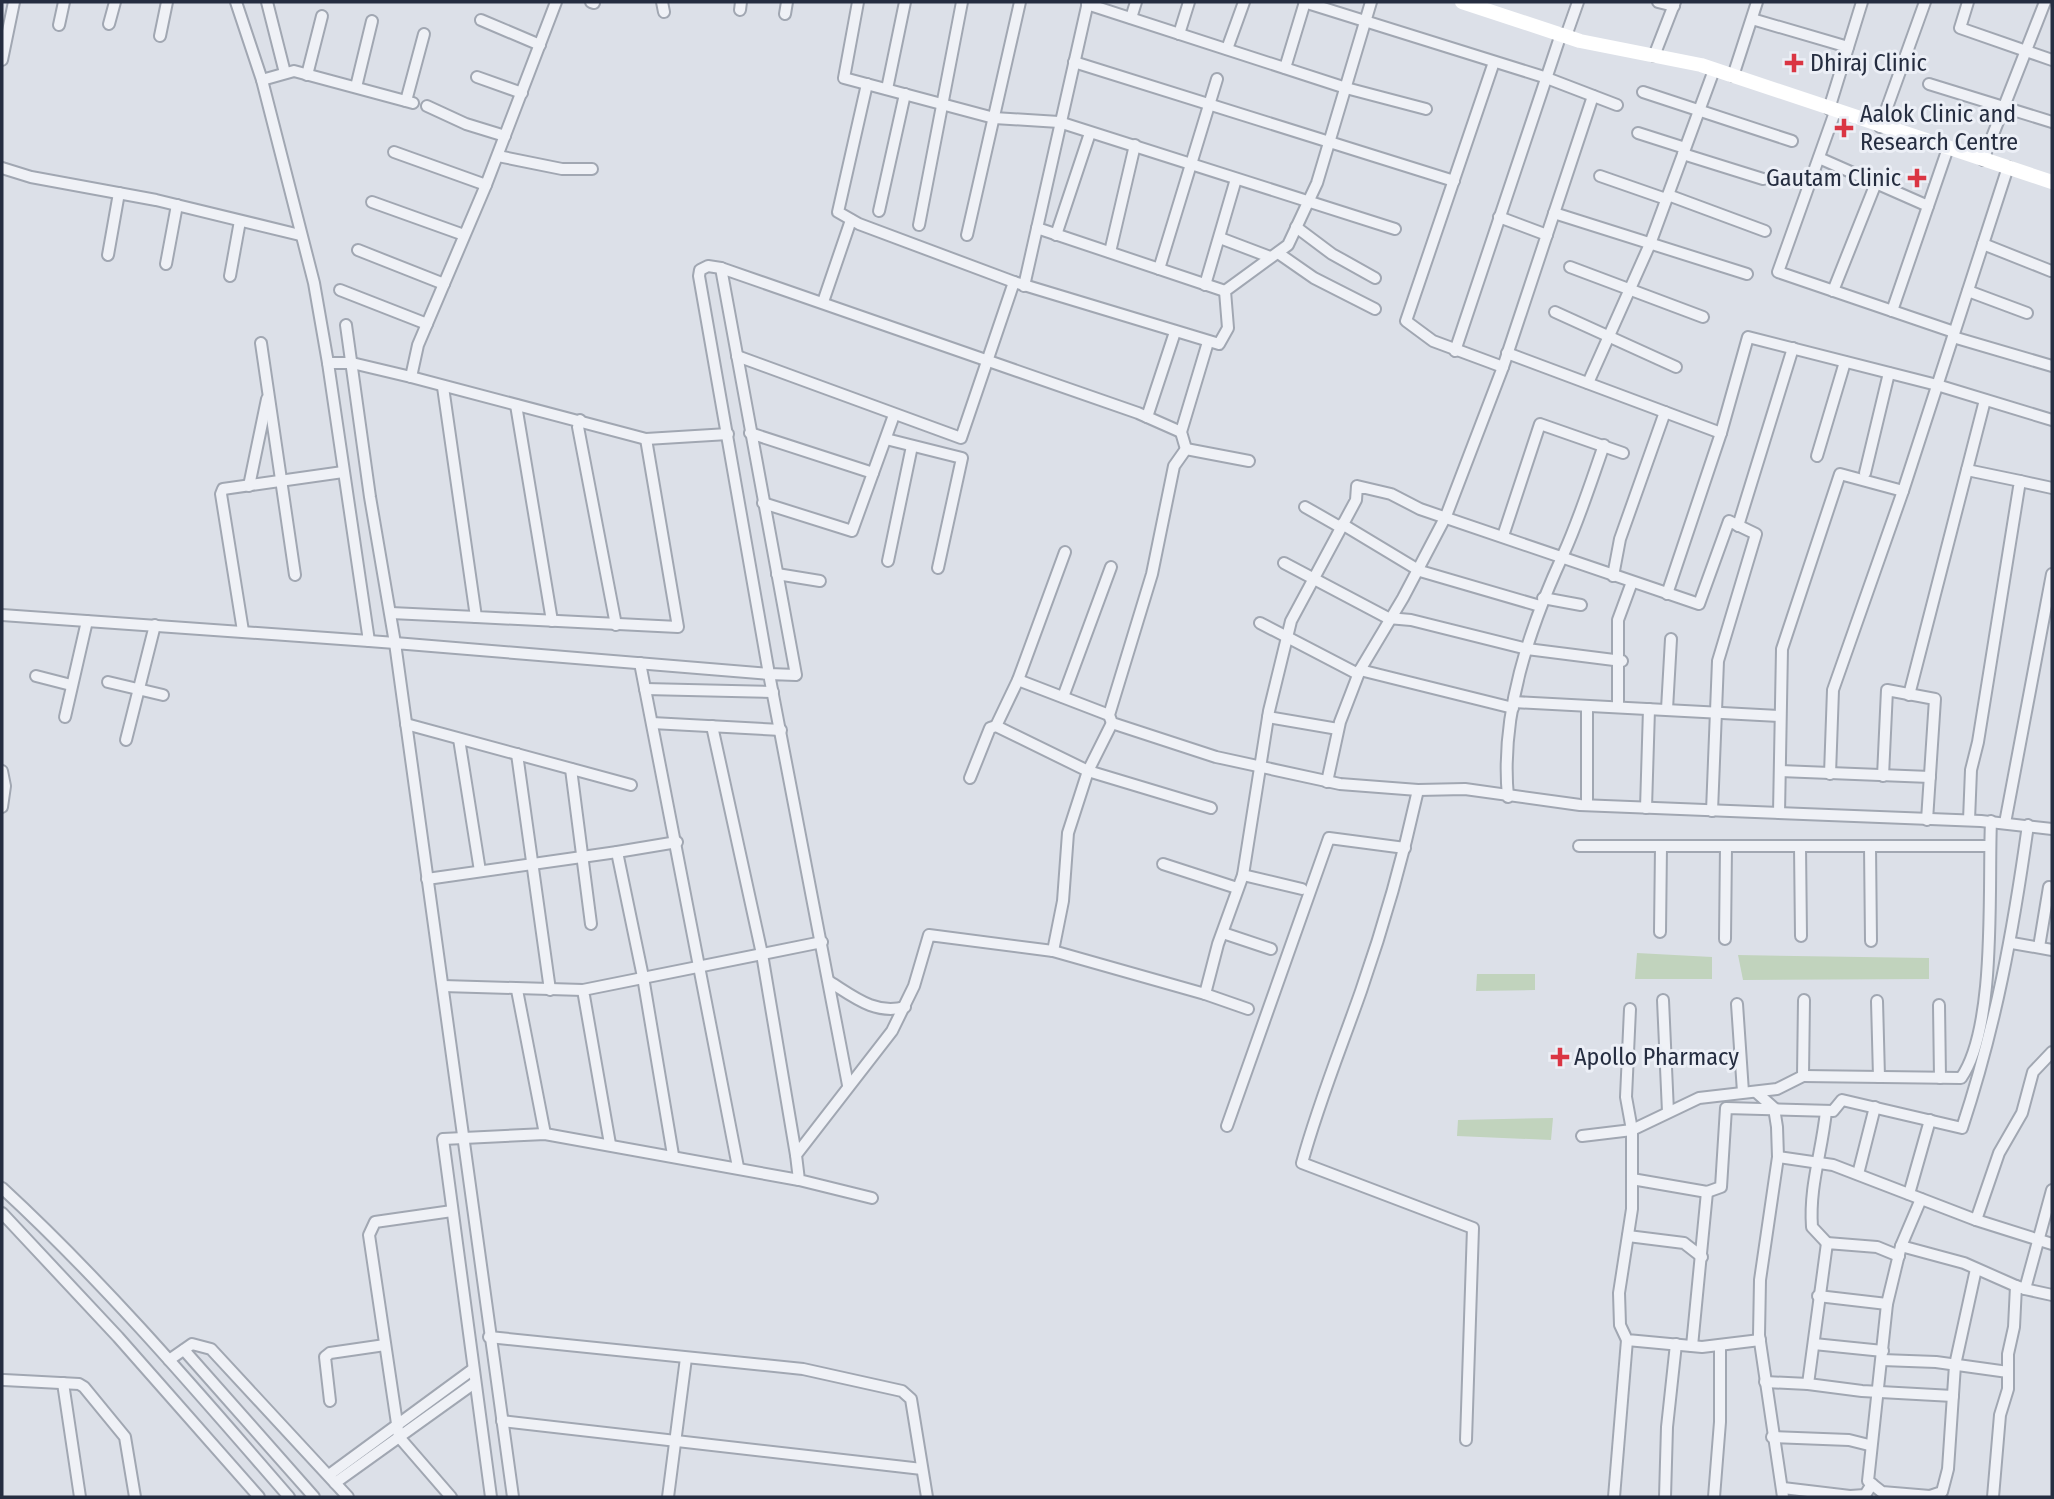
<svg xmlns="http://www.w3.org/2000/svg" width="2054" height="1499" font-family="'Fira Sans Condensed',sans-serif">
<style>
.green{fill:#c1d3bd}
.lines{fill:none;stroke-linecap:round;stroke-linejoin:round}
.street-casing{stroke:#a1a7b2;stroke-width:14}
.street{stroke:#eff1f6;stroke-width:10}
.secondary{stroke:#fff;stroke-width:14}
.poi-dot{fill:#da3543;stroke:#eceff6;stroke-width:2.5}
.labels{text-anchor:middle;stroke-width:6;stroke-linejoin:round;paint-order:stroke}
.poi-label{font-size:24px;fill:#252d40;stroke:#eceff6;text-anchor:start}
</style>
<rect width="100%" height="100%" fill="#dce0e8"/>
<g class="green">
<polygon points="1637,953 1712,957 1712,979 1635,979"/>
<polygon points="1738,955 1929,958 1929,979 1743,980"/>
<polygon points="1477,974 1535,974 1535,990 1476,991"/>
<polygon points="1553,1118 1551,1140 1457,1136 1458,1120"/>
</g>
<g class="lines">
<g class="street-casing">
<g id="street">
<polyline points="267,2 285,73"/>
<polyline points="591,2 594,3"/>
<polyline points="662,2 664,12"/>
<polyline points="858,2 844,78 994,118 1059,122 1395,229"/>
<polyline points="1304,2 1544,77 1617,105"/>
<polyline points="1658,2 1674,6"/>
<polyline points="1968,2 1960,28 2052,60"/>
<polyline points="1087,4 1346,88 1426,109"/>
<polyline points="740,10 741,2"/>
<polyline points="785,14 787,2"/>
<polyline points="1131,18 1136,2"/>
<polyline points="1752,19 1848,47"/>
<polyline points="481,20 540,45"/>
<polyline points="109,24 115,2"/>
<polyline points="59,25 64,2"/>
<polyline points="1179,34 1189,2"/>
<polyline points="160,36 167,2"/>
<polyline points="1566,36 1578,2"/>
<polyline points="1227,49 1244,2"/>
<polyline points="1654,56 1675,2"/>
<polyline points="2,60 14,2"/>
<polyline points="1074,62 1454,181"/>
<polyline points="1494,62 1406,321 1433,341 1503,367"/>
<polyline points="1285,68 1305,2"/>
<polyline points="307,75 322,16"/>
<polyline points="1733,76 1757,2"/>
<polyline points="477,77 522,93"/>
<polyline points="262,80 294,71 413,103"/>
<polyline points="867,84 838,212 859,224 1014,282 1219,344 1228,328 1225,291 1288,245 1317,183 1371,2"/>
<polyline points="1929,84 2052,122"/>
<polyline points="356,87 372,21"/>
<polyline points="887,89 905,2"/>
<polyline points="1643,92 1792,141"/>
<polyline points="406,101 424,34"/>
<polyline points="427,106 466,124 505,136"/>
<polyline points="1829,109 1862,2"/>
<polyline points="1835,112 1778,272 1954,332"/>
<polyline points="1880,127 1925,2"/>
<polyline points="1638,133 1685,148"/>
<polyline points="394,152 486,185"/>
<polyline points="1683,154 1763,179"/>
<polyline points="498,156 562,169 592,169"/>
<polyline points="1819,158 1928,206"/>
<polyline points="1983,160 2045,2"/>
<polyline points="2,168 31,177 156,200 300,235"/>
<polyline points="1600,176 1666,199"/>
<polyline points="1668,195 1765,231"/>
<polyline points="372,202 464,235"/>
<polyline points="879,211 905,94"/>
<polyline points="1554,213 1747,274"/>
<polyline points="1499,217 1547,235"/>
<polyline points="919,225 962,2"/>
<polyline points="1296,227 1332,254 1375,278"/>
<polyline points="1037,228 1225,291"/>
<polyline points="967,235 1020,2"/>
<polyline points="1056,235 1090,133"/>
<polyline points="1220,238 1270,257"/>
<polyline points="1983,244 2051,271"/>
<polyline points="358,250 444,284"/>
<polyline points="1110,252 1135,145"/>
<polyline points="1278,253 1314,278 1375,309"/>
<polyline points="108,255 119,193"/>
<polyline points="166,264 177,205"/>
<polyline points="1570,267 1703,317"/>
<polyline points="721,268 1138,413 1181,432"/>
<polyline points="1159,269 1217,79"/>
<polyline points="230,276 240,221"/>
<polyline points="1205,285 1236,179"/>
<polyline points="1024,286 1088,2"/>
<polyline points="340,290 427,324"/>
<polyline points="1833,291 1876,183"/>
<polyline points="1968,291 2027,313"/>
<polyline points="823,302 851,220"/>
<polyline points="1892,311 1948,148"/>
<polyline points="1555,312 1676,367"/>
<polyline points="346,325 370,497 395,643 369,641"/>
<polyline points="1953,337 2052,366"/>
<polyline points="261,343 295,575"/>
<polyline points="1455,351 1561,34"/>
<polyline points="1507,353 1721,433"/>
<polyline points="737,356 961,438 1014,282"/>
<polyline points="328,363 352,363 411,377 646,439 728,434"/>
<polyline points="411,377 418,345 486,185 556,2"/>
<polyline points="1588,383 1650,244 1714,70"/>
<polyline points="443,387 476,617 678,627 646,439"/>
<polyline points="516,405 552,621"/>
<polyline points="1147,417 1175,332"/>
<polyline points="580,420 578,427 616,625"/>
<polyline points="750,433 873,473"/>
<polyline points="886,439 962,458 938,568"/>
<polyline points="1186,449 1174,466 1152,574 1109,715 1112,723 1216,757 1340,784 1418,790 1465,789 1580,805 1981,821 2052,829"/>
<polyline points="1186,449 1181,432 1208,342"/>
<polyline points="1186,449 1249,461"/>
<polyline points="1817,456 1845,362"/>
<polyline points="1967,470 2020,481 1978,742 1971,770 1969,820"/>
<polyline points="1865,473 1889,373"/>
<polyline points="2020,481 2052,488"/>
<polyline points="249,486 267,399"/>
<polyline points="763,503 852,531 894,415"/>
<polyline points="1305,507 1340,527"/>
<polyline points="1342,524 1420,571 1540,606"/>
<polyline points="1738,526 1793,348"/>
<polyline points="1503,536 1540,424 1623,453"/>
<polyline points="888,561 912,446"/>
<polyline points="1284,563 1388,618 1411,620 1527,649 1622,661"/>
<polyline points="777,574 820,581"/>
<polyline points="1613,576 1620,539 1665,412"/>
<polyline points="1667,594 1721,433 1748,337 1937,385 2052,420"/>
<polyline points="1543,598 1581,605"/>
<polyline points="391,613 476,617"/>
<polyline points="2,615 369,641 328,363 314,283 262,80 236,2"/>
<polyline points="1260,623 1358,674"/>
<polyline points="243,631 221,494 223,489 343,472"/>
<polyline points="640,663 738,1167"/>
<polyline points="1360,670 1513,708"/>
<polyline points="36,676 71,685"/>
<polyline points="1018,680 1109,715"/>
<polyline points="108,682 163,695"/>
<polyline points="645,689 773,692"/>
<polyline points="1909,695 1985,400"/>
<polyline points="1063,697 1111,567"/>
<polyline points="1514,702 1779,716"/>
<polyline points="1618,707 1618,620 1632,582"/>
<polyline points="1667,709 1671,639"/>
<polyline points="65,717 87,621"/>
<polyline points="1268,717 1338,729"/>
<polyline points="652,723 781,730"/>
<polyline points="1112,723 1088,771 1211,808"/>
<polyline points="406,724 631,785"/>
<polyline points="712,726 762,954 796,1155"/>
<polyline points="996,726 1018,680 1065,552"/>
<polyline points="459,739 480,871"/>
<polyline points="126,740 155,625"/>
<polyline points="517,754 550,990"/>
<polyline points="571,769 591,924"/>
<polyline points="2,771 5,786 2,807"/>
<polyline points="1780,771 1930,777"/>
<polyline points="1830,774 1833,690 1903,491 2008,167"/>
<polyline points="1883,776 1887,690 1935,699 1927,820"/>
<polyline points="970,778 990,728 996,726 1088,771 1068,833 1063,901 1053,951"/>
<polyline points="1327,782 1340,722 1360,670 1403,598 1446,516 1503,367 1593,96"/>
<path d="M1418 790C1403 858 1384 925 1361 991 1341 1048 1318 1104 1302 1163L1473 1228 1466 1440"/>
<path d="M1508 797C1500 714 1529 629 1563 555 1579 520 1591 482 1604 445"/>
<polyline points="1587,805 1587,706"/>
<polyline points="1646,808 1649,709"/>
<polyline points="1779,813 1782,649 1840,474 1903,491"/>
<polyline points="2005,823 2052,574"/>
<polyline points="1579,846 1990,846"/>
<polyline points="1800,846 1801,936"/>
<polyline points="1870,846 1871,941"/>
<polyline points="1163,864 1237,888"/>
<polyline points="1243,875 1302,889"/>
<polyline points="427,879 617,852"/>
<polyline points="1660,932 1661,846"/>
<polyline points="1223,933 1271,949"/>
<polyline points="1725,939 1726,846"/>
<polyline points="2012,943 2052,950"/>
<polyline points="2039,947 2049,887"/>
<path d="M830 982C854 997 875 1015 905 1007"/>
<polyline points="443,986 583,990"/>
<polyline points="517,990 545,1134"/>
<polyline points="1205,994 1248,1009"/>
<polyline points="1663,1000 1668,1112"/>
<polyline points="1877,1001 1879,1077"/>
<polyline points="1737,1004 1743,1092"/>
<polyline points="1939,1005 1940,1078"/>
<polyline points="1630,1009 1626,1097 1632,1130 1632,1209 1619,1293 1620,1325 1627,1340 1702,1347 1760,1340"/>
<path d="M1803 1076 1961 1078C1997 1027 1988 886 1991 821"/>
<polyline points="1756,1092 1774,1108 1777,1127 1778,1157 1760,1280 1759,1335 1783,1497"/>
<path d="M1826 1111C1822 1152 1809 1186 1812 1227L1827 1243"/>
<polyline points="1227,1126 1329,838 1405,848"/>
<polyline points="1582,1136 1632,1130 1699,1098 1777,1089 1803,1076 1804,1000"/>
<polyline points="610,1144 583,990 822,942"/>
<polyline points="673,1155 643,977 617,852 677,842"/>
<polyline points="1778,1157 1833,1165 1976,1220 1999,1153 2022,1113 2033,1072 2052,1052"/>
<polyline points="1858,1174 1875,1107"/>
<path d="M1632 1179 1707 1192 1721 1187 1726 1108 1833 1111 1842 1100 1962 1128C1996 1025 2013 932 2028 825"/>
<path d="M2 1188C105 1283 197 1391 289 1497"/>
<polyline points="1909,1194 1930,1120"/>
<polyline points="872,1198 799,1180 796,1155 892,1031 914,986 929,935 1053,951 1205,994 1218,944 1243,875 1269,711 1291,621 1356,500 1357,486 1391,494 1420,509 1699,604 1729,521 1756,534 1718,661 1712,811"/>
<polyline points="1921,1199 1901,1246 1887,1304 1868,1481 1882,1492 1930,1496 1942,1492 1948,1469 1955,1365 1976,1269"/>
<polyline points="2,1213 118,1337 259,1497"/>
<polyline points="1976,1220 2052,1244"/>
<polyline points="1628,1236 1684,1243 1702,1257"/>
<polyline points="1901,1246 1964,1263 2016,1286"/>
<polyline points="1899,1256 1877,1247 1827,1243 1808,1384 1862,1391 1953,1396"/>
<polyline points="2025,1289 2052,1295"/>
<polyline points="1818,1296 1887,1304"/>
<polyline points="489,1337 803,1369 902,1391 911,1399 927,1497"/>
<polyline points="1814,1344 1883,1351"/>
<polyline points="1692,1346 1707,1192"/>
<polyline points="184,1350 314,1497"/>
<polyline points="169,1360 192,1344 211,1349 348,1497"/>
<polyline points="1882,1360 1936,1362 2008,1372"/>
<polyline points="4,1380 79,1384 84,1387 125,1437 135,1497"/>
<polyline points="1765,1382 1808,1384"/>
<polyline points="63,1383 80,1497"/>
<polyline points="330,1401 325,1357 330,1353 385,1345"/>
<polyline points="502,1421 922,1469"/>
<polyline points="1772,1437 1849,1440 1869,1445"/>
<polyline points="329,1475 472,1370"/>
<polyline points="335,1483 473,1384"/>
<polyline points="1783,1488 1850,1496 1865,1495 1872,1484"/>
<polyline points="451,1497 399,1437 369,1235 375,1222 452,1211"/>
<polyline points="491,1497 443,1139 545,1134 799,1180"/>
<polyline points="513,1497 395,643 769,674 699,276 700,270 708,266 721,268 796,675 769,674 848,1085"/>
<polyline points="668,1497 686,1358"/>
<polyline points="1614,1497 1627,1340"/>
<polyline points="1665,1497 1667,1427 1676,1344"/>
<polyline points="1714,1497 1720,1422 1720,1345"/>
<polyline points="1993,1497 2000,1415 2008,1389 2008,1354 2014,1327 2016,1286 2025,1289 2052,1190"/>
</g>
</g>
<use href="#street" class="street"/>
<polyline class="secondary" points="1462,2 1580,41 1701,65 2052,182"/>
</g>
<g class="poi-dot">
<path d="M1790.5 52.5h7v7h7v7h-7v7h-7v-7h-7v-7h7z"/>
<path d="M1840.5 117.5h7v7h7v7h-7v7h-7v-7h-7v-7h7z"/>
<path d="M1913.5 167.5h7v7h7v7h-7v7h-7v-7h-7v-7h7z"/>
<path d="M1556.5 1046.5h7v7h7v7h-7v7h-7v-7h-7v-7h7z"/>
</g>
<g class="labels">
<g class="poi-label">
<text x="1810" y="71">Dhiraj Clinic</text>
<text x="1860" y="122">Aalok Clinic and<tspan x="1860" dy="28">Research Centre</tspan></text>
<text x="1901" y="186" text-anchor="end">Gautam Clinic</text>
<text x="1574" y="1065">Apollo Pharmacy</text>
</g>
</g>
<rect width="2054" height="1499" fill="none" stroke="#252d40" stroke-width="7"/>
</svg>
